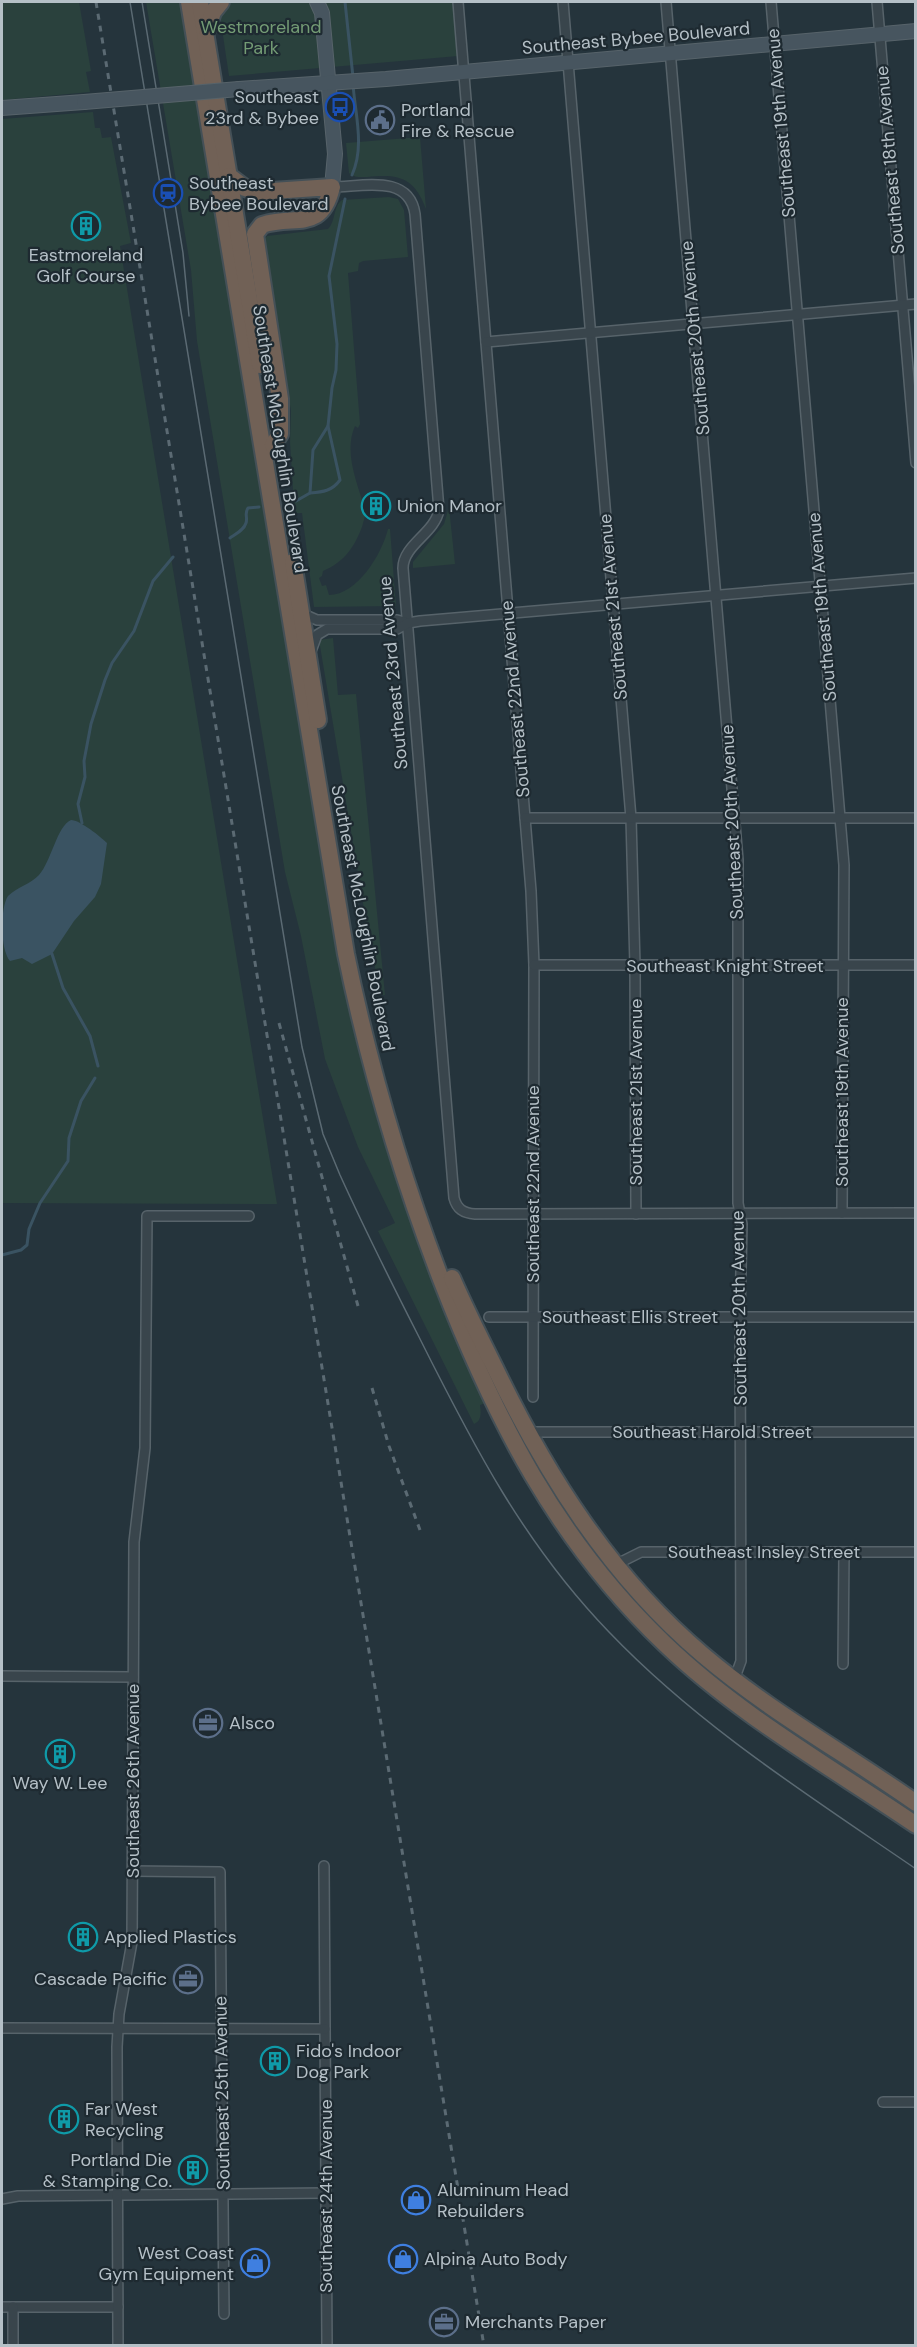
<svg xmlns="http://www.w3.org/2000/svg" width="917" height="2347" font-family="'DM Sans',sans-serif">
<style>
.green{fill:#2a413d}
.water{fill:#3a5362}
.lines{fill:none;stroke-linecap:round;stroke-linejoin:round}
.stream{stroke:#3a5362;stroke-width:3}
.street-casing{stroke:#57636a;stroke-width:12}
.secondary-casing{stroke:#57636a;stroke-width:16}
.highway-casing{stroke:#445057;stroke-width:20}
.street{stroke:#39454c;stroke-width:9}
.secondary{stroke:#47555f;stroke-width:14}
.highway{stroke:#716156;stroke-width:16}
.tram{stroke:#5b6a73;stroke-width:1.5}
.rail{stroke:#5b6a73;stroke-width:3;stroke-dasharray:6 6;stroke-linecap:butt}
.secondary-bridge-casing{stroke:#57636a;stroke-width:16;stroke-linecap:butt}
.secondary-bridge{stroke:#47555f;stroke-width:14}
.labels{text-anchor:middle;stroke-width:4.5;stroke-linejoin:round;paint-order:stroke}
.park-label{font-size:18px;fill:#749c75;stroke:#1e2a31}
.street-label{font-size:18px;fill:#b5c0c7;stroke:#1e2a31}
.poi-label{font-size:18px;fill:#b5c0c7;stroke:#1e2a31;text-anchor:start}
</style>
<rect width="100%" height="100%" fill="#25343c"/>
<g class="green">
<polygon points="2,2 79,2 91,71 86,72 90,92 2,100"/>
<path d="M146 2H180L331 920C338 953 343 986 351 1019 379 1146 430 1284 485 1403L480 1405C481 1412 482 1421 474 1424L378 1231 395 1223 358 1147 325 1059 301 936 285 872 197 341 191 270Z"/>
<polygon points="218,2 453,2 458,56 229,76"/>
<polygon points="93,112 95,128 100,128 102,138 111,137 131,243 120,246 277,1204 2,1203 2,119"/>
<path d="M420 137 426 209C414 177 399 174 367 177 360 177 355 178 349 173L346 143Z"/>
<path d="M389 197 398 199 404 210 408 257 363 261 359 263 358 271 348 273 360 424 358 428 355 426C343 453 358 484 365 510 366 517 363 522 362 527 354 548 344 562 323 571L322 576 319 578 322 586 326 585 329 595C357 595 382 554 388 529H390L396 606 314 607 302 513H296L294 506 290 442 291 411 264 240 267 236 328 229C336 221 333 206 342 200Z"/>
<polygon points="449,507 455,564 413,568 413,562 444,524"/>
<polygon points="333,638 338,695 356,694 385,995 381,995 370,945 319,640"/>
</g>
<path class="water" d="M71 820C80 820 101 837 107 843L101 884 95 897 74 921 52 954 32 964 22 958 10 961C0 949 0 908 8 896 17 887 31 884 39 875 51 862 57 826 71 820Z"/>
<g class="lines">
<g class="stream">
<polyline points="345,2 353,77"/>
<path d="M352 175C365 146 355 114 353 84"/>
<path d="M310 493C323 492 332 491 340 480L328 426"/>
<polyline points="296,501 310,493 313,450 328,426 332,388 336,370 337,344 329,276 345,199"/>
<path d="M230 538C236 534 244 530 246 523 248 517 244 514 248 508L259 507"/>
<polyline points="82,823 78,804 85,777 84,761 91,724 105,680 112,663 134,631 153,581 173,557"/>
<polyline points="52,954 63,988 90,1036 98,1066"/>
<polyline points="2,1255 21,1250 27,1245 29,1229 40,1203 68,1161 69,1138 81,1101 95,1078"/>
</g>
<g class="street-casing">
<g id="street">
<polyline points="458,2 531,891 534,965 533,1397"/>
<polyline points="563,2 631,818 635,966 636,1214"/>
<polyline points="666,2 738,860 738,1203 742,1224 740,1316 741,1661 734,1680"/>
<polyline points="771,2 844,865 842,1213"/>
<polyline points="877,2 916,463"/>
<path d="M332 187C361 187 409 173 415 214L439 510C435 533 403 545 403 568L454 1198C457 1209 463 1213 475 1214L916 1213"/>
<polyline points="486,342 916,304"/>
<polyline points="301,613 317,620 397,620 408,623"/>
<polyline points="310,654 317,635 327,629 397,629 408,623 420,621 916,578"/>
<polyline points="525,818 916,818"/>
<polyline points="534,965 916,965"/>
<polyline points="489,1317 916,1317"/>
<polyline points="526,1432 916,1432"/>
<polyline points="615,1565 641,1552 916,1552"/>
<polyline points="843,1664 844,1552"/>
<polyline points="2,1676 133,1677"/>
<polyline points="324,1866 327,2346"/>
<polyline points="132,1871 220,1872 224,2314"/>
<polyline points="2,2028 325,2029"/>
<polyline points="883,2102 916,2102"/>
<polyline points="2,2199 18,2196 325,2193"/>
<polyline points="2,2307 118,2307"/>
<polyline points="13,2346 13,2307"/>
<polyline points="118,2346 117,2047 119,2014 132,1942 134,1542 145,1448 147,1216 249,1216"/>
</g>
</g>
<g class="secondary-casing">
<g id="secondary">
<polyline points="317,2 322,13 335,154 332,187"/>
<polyline points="239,89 386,79 916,31"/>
<polyline points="2,108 84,102"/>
</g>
</g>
<g class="highway-casing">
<g id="highway">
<path d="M189 2 346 954C369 1066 401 1175 442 1282 495 1419 557 1541 665 1644 739 1715 831 1767 916 1825"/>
<polyline points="200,2 260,365"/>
<polyline points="207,30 213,12 221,2"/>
<path d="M229 176 245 188 257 192 332 187C321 233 296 214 262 225L255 234 280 399V434L273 445"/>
<polyline points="293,562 318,720"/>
<path d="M452 1278C465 1308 480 1338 495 1368 547 1476 611 1577 703 1655 769 1711 845 1753 916 1803"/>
</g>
</g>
<use href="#street" class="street"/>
<use href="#secondary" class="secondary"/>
<use href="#highway" class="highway"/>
<g class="tram">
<path d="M130 2 302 1047 323 1134 340 1175C365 1230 392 1284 419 1337 473 1445 524 1544 609 1632 699 1726 808 1795 916 1869"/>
<polyline points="142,2 183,253 189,316"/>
</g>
<g class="rail">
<polyline points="96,2 484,2346"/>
<polyline points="279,1023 358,1306"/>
<polyline points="372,1388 389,1446 420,1530"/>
</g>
<g class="secondary-bridge-casing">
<polyline id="secondary-bridge" points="84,102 239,89"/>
</g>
<use href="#secondary-bridge" class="secondary-bridge"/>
</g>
<defs>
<g id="bus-ring" transform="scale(1.5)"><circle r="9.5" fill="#1e2a31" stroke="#1a4fb4" stroke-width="1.5"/><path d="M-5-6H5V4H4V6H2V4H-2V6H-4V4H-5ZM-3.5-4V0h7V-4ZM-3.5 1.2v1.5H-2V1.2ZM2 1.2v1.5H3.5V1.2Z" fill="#1a4fb4"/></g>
<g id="civic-ring" transform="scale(1.5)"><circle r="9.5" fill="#1e2a31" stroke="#5c6f8a" stroke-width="1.5"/><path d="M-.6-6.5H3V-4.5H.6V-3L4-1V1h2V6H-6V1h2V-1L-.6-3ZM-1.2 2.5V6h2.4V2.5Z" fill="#5c6f8a"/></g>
<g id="station-ring" transform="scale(1.5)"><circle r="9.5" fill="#1e2a31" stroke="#1a4fb4" stroke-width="1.5"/><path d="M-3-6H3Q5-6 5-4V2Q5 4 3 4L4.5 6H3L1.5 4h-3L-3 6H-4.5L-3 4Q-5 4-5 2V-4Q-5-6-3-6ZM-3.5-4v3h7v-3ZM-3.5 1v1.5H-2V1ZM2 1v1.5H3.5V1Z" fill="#1a4fb4"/></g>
<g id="building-ring" transform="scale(1.5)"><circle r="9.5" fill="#1e2a31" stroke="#0f9aa8" stroke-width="1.5"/><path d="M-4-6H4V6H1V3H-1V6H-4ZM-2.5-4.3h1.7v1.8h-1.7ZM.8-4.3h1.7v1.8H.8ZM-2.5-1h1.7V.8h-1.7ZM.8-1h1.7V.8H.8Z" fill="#0f9aa8"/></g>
<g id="office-ring" transform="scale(1.5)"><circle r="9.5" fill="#1e2a31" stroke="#5c6f8a" stroke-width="1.5"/><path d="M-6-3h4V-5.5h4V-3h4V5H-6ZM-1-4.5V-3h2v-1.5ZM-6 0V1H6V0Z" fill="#5c6f8a"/></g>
<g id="shop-ring" transform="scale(1.5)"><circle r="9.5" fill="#1e2a31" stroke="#3f7fe0" stroke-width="1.5"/><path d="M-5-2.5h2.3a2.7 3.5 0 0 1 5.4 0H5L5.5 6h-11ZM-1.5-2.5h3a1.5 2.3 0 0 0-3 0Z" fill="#3f7fe0"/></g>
</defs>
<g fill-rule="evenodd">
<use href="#bus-ring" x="340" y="107"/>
<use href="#civic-ring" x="380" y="120"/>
<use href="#station-ring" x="168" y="193"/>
<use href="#building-ring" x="86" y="226"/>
<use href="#building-ring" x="376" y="506"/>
<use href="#office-ring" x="208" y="1723"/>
<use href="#building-ring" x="60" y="1754"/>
<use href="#building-ring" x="83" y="1937"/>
<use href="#office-ring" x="188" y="1979"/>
<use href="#building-ring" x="275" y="2061"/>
<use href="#building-ring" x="64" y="2119"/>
<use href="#building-ring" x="193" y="2170"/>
<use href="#shop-ring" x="416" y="2200"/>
<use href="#shop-ring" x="403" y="2259"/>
<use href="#shop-ring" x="255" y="2263"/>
<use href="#office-ring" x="444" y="2322"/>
</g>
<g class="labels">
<g class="park-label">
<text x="261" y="33">Westmoreland<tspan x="261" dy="21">Park</tspan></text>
</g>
<g class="street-label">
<text transform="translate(636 38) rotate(-5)" y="6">Southeast Bybee Boulevard</text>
<text transform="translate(781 123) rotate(-95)" y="6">Southeast 19th Avenue</text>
<text transform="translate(890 160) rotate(-95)" y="6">Southeast 18th Avenue</text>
<text transform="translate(695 338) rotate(-95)" y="6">Southeast 20th Avenue</text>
<text transform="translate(280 439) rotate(81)" y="6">Southeast McLoughlin Boulevard</text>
<text transform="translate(613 607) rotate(-95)" y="6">Southeast 21st Avenue</text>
<text transform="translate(822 607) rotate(-95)" y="6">Southeast 19th Avenue</text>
<text transform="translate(393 673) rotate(-95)" y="6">Southeast 23rd Avenue</text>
<text transform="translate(515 699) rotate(-95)" y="6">Southeast 22nd Avenue</text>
<text transform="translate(732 822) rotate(-93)" y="6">Southeast 20th Avenue</text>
<text transform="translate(363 918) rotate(79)" y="6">Southeast McLoughlin Boulevard</text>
<text x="725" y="972">Southeast Knight Street</text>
<text transform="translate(636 1092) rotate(-90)" y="6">Southeast 21st Avenue</text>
<text transform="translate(842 1092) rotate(-90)" y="6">Southeast 19th Avenue</text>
<text transform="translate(533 1184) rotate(-90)" y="6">Southeast 22nd Avenue</text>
<text transform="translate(739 1308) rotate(-91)" y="6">Southeast 20th Avenue</text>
<text x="630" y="1323">Southeast Ellis Street</text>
<text x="712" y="1438">Southeast Harold Street</text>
<text x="764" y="1558">Southeast Insley Street</text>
<text transform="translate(133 1781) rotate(-90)" y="6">Southeast 26th Avenue</text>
<text transform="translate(222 2093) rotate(-91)" y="6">Southeast 25th Avenue</text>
<text transform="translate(326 2196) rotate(-90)" y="6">Southeast 24th Avenue</text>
</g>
<g class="poi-label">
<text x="319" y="103" text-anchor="end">Southeast<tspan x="319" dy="21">23rd &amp; Bybee</tspan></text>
<text x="401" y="116">Portland<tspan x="401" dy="21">Fire &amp; Rescue</tspan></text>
<text x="189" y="189">Southeast<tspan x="189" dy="21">Bybee Boulevard</tspan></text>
<text x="86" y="261" text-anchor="middle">Eastmoreland<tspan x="86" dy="21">Golf Course</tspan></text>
<text x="397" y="512">Union Manor</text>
<text x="229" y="1729">Alsco</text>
<text x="60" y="1789" text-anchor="middle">Way W. Lee</text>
<text x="104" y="1943">Applied Plastics</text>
<text x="167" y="1985" text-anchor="end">Cascade Pacific</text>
<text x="296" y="2057">Fido's Indoor<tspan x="296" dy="21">Dog Park</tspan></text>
<text x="85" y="2115">Far West<tspan x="85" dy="21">Recycling</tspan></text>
<text x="172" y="2166" text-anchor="end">Portland Die<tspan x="172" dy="21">&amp; Stamping Co.</tspan></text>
<text x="437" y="2196">Aluminum Head<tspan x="437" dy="21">Rebuilders</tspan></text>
<text x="234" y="2259" text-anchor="end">West Coast<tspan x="234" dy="21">Gym Equipment</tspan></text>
<text x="424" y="2265">Alpina Auto Body</text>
<text x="465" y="2328">Merchants Paper</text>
</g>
</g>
<rect width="917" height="2347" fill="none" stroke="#b5c0c7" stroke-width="6"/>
</svg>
